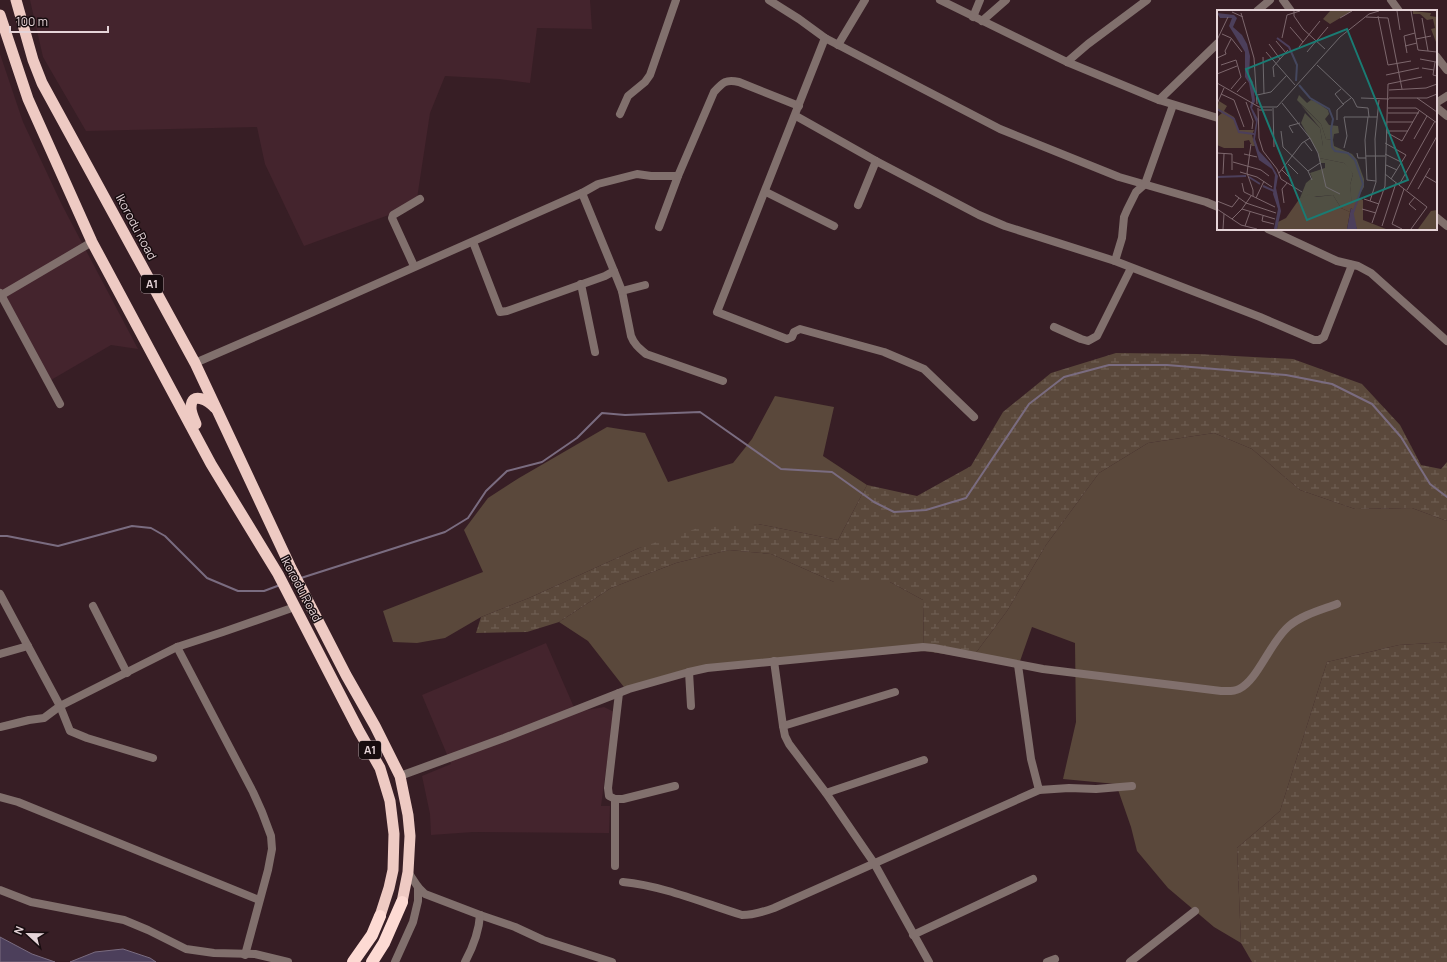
<svg xmlns="http://www.w3.org/2000/svg" width="1447" height="962" font-family="Manrope,sans-serif">
<style>
.built{fill:#44242d}
.green{fill:#5a483b}
.wetland{fill:url(#wetland-marsh)}
.water{fill:#4c3f5b;stroke:#7a6c80}
.lines{fill:none;stroke-linecap:round;stroke-linejoin:round}
.stream{stroke:#7a6c80;stroke-width:2}
.minor{stroke:#81706d;stroke-width:8}
.trunk{stroke:#eecac3;stroke-width:11}
.motorway{stroke:#fddad3;stroke-width:12}
.labels{text-anchor:middle;stroke-width:3;stroke-linejoin:round;paint-order:stroke}
.shield{fill:#170c0f;stroke:#a7989c;stroke-width:1}
.shield-label{font-size:11px;font-weight:bold;fill:#e5d4d8}
.street-label{font-size:12px;fill:#e5d4d8;stroke:#170c0f}
.inset-river{fill:none;stroke:#4c3f5b;stroke-width:2}
.inset-road{fill:none;stroke:#7d676d;stroke-width:1}
.view{fill:#1a7b73;fill-opacity:0.15;stroke:#1a7b73;stroke-width:2}
.inset-edge{fill:none;stroke:#e5d4d8;stroke-width:2}
</style>
<defs>
<pattern id="wetland-marsh" width="20" height="14" patternUnits="userSpaceOnUse"><rect width="20" height="14" fill="#5a483b"/><path d="M1 5h8M5 5V1M11 12h8M15 12V8" fill="none" stroke="#726257"/></pattern>
</defs>
<rect width="100%" height="100%" fill="#371e25"/>
<g class="built">
<polygon points="30,0 590,0 592,29 537,28 530,83 499,79 445,76 430,113 416,205 304,246 265,164 257,127 86,131 43,57"/>
<polygon points="0,54 23,122 62,205 138,349 111,345 51,380 0,290"/>
<polygon points="546,643 576,712 604,707 614,712 601,806 610,806 609,833 473,832 431,835 430,814 422,776 451,764 422,695"/>
</g>
<g class="green">
<polygon points="775,396 834,407 823,456 867,485 838,540 758,524 639,548 529,598 481,617 445,638 417,643 393,642 383,611 483,572 464,530 488,498 519,478 607,427 645,433 668,482 733,463 752,439"/>
<polygon points="1214,433 1252,449 1300,490 1355,509 1412,508 1447,521 1447,642 1399,645 1327,662 1280,811 1237,848 1241,943 1214,927 1168,888 1137,851 1131,827 1116,784 1063,779 1076,722 1075,643 1032,627 1019,664 972,658 1007,611 1046,545 1099,473 1148,443"/>
<polygon points="729,550 771,554 834,582 890,582 923,600 924,651 697,670 627,691 588,641 559,622 611,588 676,563"/>
</g>
<g class="wetland">
<polygon points="1116,353 1197,354 1293,359 1362,384 1400,425 1421,465 1441,469 1447,462 1447,521 1412,508 1355,509 1300,490 1252,449 1214,433 1148,443 1099,473 1046,545 1007,611 972,658 924,651 923,600 890,582 834,582 771,554 729,550 676,563 611,588 559,622 527,632 476,633 481,617 529,598 639,548 698,528 758,524 838,540 867,485 917,496 971,466 1003,412 1051,373"/>
<polygon points="1447,642 1447,962 1252,962 1241,943 1237,848 1280,811 1327,662 1399,645"/>
</g>
<g class="water">
<polygon points="0,937 32,954 55,962 0,962"/>
<polygon points="123,949 150,958 156,962 70,962 95,952"/>
</g>
<g class="lines">
<g class="stream">
<polyline points="0,536 7,536 58,546 132,526 151,528 165,536 207,578 238,591 264,591 280,585"/>
<polyline points="301,578 445,532 468,518 486,491 507,471 542,462 577,438 602,413 625,415 700,412 781,469 832,472 874,502 894,512 926,510 966,498 1029,404 1064,377 1109,365 1167,365 1286,375 1332,384 1372,404 1401,437 1430,484 1447,497"/>
</g>
<g class="minor">
<polyline points="769,0 799,19 825,38 1000,129 1119,177 1206,202 1218,207"/>
<polyline points="940,0 1067,62 1159,100 1218,118"/>
<polyline points="1283,0 1291,11"/>
<polyline points="1391,0 1399,11"/>
<polyline points="1257,11 1270,0"/>
<polyline points="973,17 980,0"/>
<polyline points="982,21 1006,0"/>
<polyline points="825,38 717,312 787,339 792,337 794,332 800,329 884,352 924,369 974,417"/>
<polyline points="838,45 865,0"/>
<polyline points="1436,56 1447,70"/>
<polyline points="1067,62 1088,44 1147,0"/>
<polyline points="1159,100 1218,43"/>
<polyline points="1436,103 1447,96"/>
<polyline points="1436,107 1447,116"/>
<polyline points="620,114 628,96 645,82 650,75 676,0"/>
<polyline points="796,116 876,161 979,215 1005,226 1115,261 1260,317 1314,340 1319,340 1324,337 1352,265"/>
<polyline points="766,192 834,226"/>
<polyline points="858,205 876,161"/>
<polyline points="1436,217 1447,226"/>
<polyline points="659,227 678,176"/>
<polyline points="1268,229 1337,261 1358,266 1371,273 1447,341"/>
<polyline points="473,242 500,312 507,311 605,276 614,271 582,193"/>
<polyline points="1115,261 1122,238 1124,217 1127,210 1136,192 1145,184 1173,105"/>
<polyline points="414,266 392,218 393,215 420,199"/>
<path d="M614 271 622 291 631 336C634 344 639 348 646 354L723 381"/>
<polyline points="581,284 595,352"/>
<polyline points="622,291 645,285"/>
<polyline points="0,293 60,404"/>
<polyline points="0,296 92,242"/>
<polyline points="1054,327 1081,339 1088,341 1097,336 1131,268"/>
<path d="M195 363 313 312 582 193 598 184 637 174 651 176H678L714 92C723 82 726 79 739 82L799 106"/>
<polyline points="0,594 60,706 70,731 87,738 153,758"/>
<polyline points="93,606 127,673"/>
<polyline points="177,647 253,792 262,812 271,836 272,849 268,870 245,955"/>
<polyline points="0,654 28,646"/>
<polyline points="774,661 783,726 785,736 789,744 826,793 874,863 929,962"/>
<polyline points="1018,665 1031,759 1039,790 1069,788 1096,789 1132,786"/>
<polyline points="689,672 691,706"/>
<polyline points="619,693 608,788 609,796 615,799 623,799 675,786"/>
<polyline points="783,726 895,692"/>
<polyline points="0,727 29,720 44,718 60,706 177,647 223,632 289,609"/>
<path d="M400 776 504 738 629 689 689 672 707 668 923 647 934 648 1043 669 1221 691C1228 691 1233 692 1239 689 1258 680 1270 642 1289 626 1302 615 1321 610 1337 604"/>
<polyline points="826,793 924,760"/>
<polyline points="0,797 18,802 259,900"/>
<polyline points="615,799 615,866"/>
<polyline points="408,872 418,887 425,894 480,915 515,927 543,940 612,962"/>
<path d="M623 882C664 886 703 903 742 915 753 915 763 912 774 908L1039 790"/>
<polyline points="0,890 31,902 124,920 148,930 186,949 214,953 255,954 288,962"/>
<polyline points="913,935 1033,879"/>
<polyline points="395,962 413,922 418,901 418,887"/>
<path d="M465 962C473 947 479 932 480 915"/>
<polyline points="1047,962 1055,959"/>
<polyline points="1130,962 1195,911"/>
</g>
<g class="trunk">
<polyline points="16,0 33,60 42,83 195,363 291,568 346,675 375,726 400,776 408,815 410,836 408,872 402,902"/>
<polyline points="0,15 28,99 92,242 211,464 278,574 359,731 380,768 390,801 394,834 393,870 389,888 380,916"/>
<path d="M196 424C194 419 191 413 191 408 191 390 209 401 215 408"/>
</g>
<g class="motorway">
<polyline points="353,962 372,935 380,916"/>
<polyline points="372,962 384,943 402,902"/>
</g>
</g>
<g class="labels">
<g class="shield">
<rect x="141" y="275" width="22" height="18" rx="3"/>
<rect x="359" y="741" width="22" height="18" rx="3"/>
</g>
<g class="shield-label">
<text x="152" y="288">A1</text>
<text x="370" y="754">A1</text>
</g>
<g class="street-label">
<text transform="translate(136 227) rotate(62)" y="4">Ikorodu Road</text>
<text transform="translate(301 589) rotate(62)" y="4">Ikorodu Road</text>
</g>
</g>
<g transform="translate(1217 10)">
<rect width="220" height="220" fill="#371e25"/>
<path d="M113 1H135L113 14 106 9ZM196 1 214 3 213 6 220 7 219 32 214 19 218 18 216 9 210 10 203 4H196ZM82 85 90 93 94 90 98 91 111 100 112 104 108 109 112 115 121 116 122 123 117 124 116 130 109 129 104 114 80 90ZM2 91 10 96 7 101 17 107 21 120H37L35 125 38 136H35L32 130 27 131V138H7L0 135V107L5 103 0 100ZM88 103 103 118 106 136V141L101 143 84 113ZM102 148 127 153 132 157 136 164 133 175 136 200 134 198 133 202 124 198 116 185 83 188 89 173 95 168 93 163 108 158V153H103Z" fill="#5a483b"/>
<path d="M84 95 104 114 109 129 116 130 117 136 135 144 140 150 147 169V177L141 187 146 190V210L169 219H140L136 209 133 175 136 164 127 153 102 148 101 143 106 140V136L103 118ZM93 184 99 187 116 185 124 198 133 202 130 219H60L61 212 69 208 83 188ZM220 200V219H201L214 201Z" fill="#5a483b"/>
<path d="M0 3 17 5 20 8 16 17 25 25 30 34 33 46 32 66 36 72 38 91 35 98 41 109 38 129 42 141 54 154 61 166 59 178 64 201 60 219H57L61 199 56 184 58 165 55 159 42 150 36 130 39 112 33 97 35 90 32 73 28 67V42L12 16 15 8H3ZM134 198 136 200 140 219H130Z" fill="#4c3f5b"/>
<path class="inset-river" d="M60 28 72 37 80 55 79 71M82 75 93 88 112 99 116 109 114 120 115 137 118 141 131 143 138 150 146 174 136 203M0 99 17 109 22 122 37 124M0 167 29 166M32 167 43 174M46 176 57 181"/>
<path class="inset-road" d="M77 1V6L86 19 108 39M180 1 183 20M194 1 201 40 220 42M15 2 26 7M24 3 37 48 40 94M161 6 171 55 194 51M149 7 171 8 185 79M123 8 135 1M205 8 211 41M73 17 86 32M5 24 14 28 25 42M65 28 70 5 83 1M199 29 214 26M0 30 11 7M59 31 69 43M52 34 63 49M188 36 200 33M82 37 103 11M49 42 78 75M90 42 111 17M190 43 187 26 198 23M46 47 47 84M0 48 9 44 8 41 14 29M203 49 219 52M218 52 216 65 220 66M4 55 19 50 24 67 14 79M100 55 136 89 140 97 151 98 152 107M205 58 217 60M0 64 20 56M169 65 202 58M57 67 56 57 71 40M0 73 42 97H60L123 27 152 4 162 1M124 79 118 84 126 94 134 88M172 80 209 78 220 74M20 82 29 72M4 84 17 90 27 117M40 85 54 82 70 65M144 88 172 89M172 88H210L220 84M200 88 220 102M29 92 36 111 35 119M65 93 93 128 101 143 109 177 123 184M0 94 7 78M41 98 42 128 46 141 60 159 64 169 85 182M56 98 57 137M171 98H199L220 113M42 100H55M171 103H202M151 107 148 130 150 170 159 171M120 110V100L127 94M170 112H196M64 121 66 137 91 161M169 121H191M169 122 185 131 202 101M76 123 72 116 83 113M197 129 210 106M87 131 95 141M168 133 189 145 174 169M34 134 30 163 36 180V186M127 138 130 126 127 107H160M0 143 15 144V160M140 143 141 148H149M27 144 40 147M168 144 184 152M149 146H168M16 152 44 160 52 166M71 154 81 164M169 155 180 160M65 160 74 169M23 162 40 167 55 177M62 163 85 133 93 128M6 164 7 144M168 164 210 197 194 219M208 166 220 173M95 170 91 161 103 153M25 173 27 182 58 197M182 175 218 111M201 179 213 158M190 180 220 126M18 185 29 193 59 203M198 187 192 194 199 200M39 188 47 171M147 189 162 194M0 191 15 197 22 188M153 191 159 172 158 129 162 90M67 193 65 179 70 173M0 199 24 215 40 219M25 199 58 209M145 199 159 203M46 206 45 211 57 214M15 209 25 199 34 186M155 213 168 176 171 74 205 67M28 216 33 202M165 216 179 173M6 219 7 204M185 219 175 214 187 179"/>
<path class="view" d="M130 19 191 170 90 210 29 59Z"/>
<rect width="220" height="220" class="inset-edge"/>
</g>
<g transform="translate(28 934) rotate(292)" stroke="#170c0f" stroke-width="3" paint-order="stroke">
<path d="M0-3L7 15L0 10L-7 15Z" fill="#e5d4d8"/>
<text y="-6" font-size="11" font-weight="bold" text-anchor="middle" fill="#e5d4d8">N</text>
</g>
<path d="M10 26v6h98v-6" fill="none" stroke="#e5d4d8" stroke-width="2"/>
<text x="16" y="26" font-size="12" fill="#e5d4d8" stroke="#170c0f" stroke-width="3" paint-order="stroke">100 m</text>
</svg>
